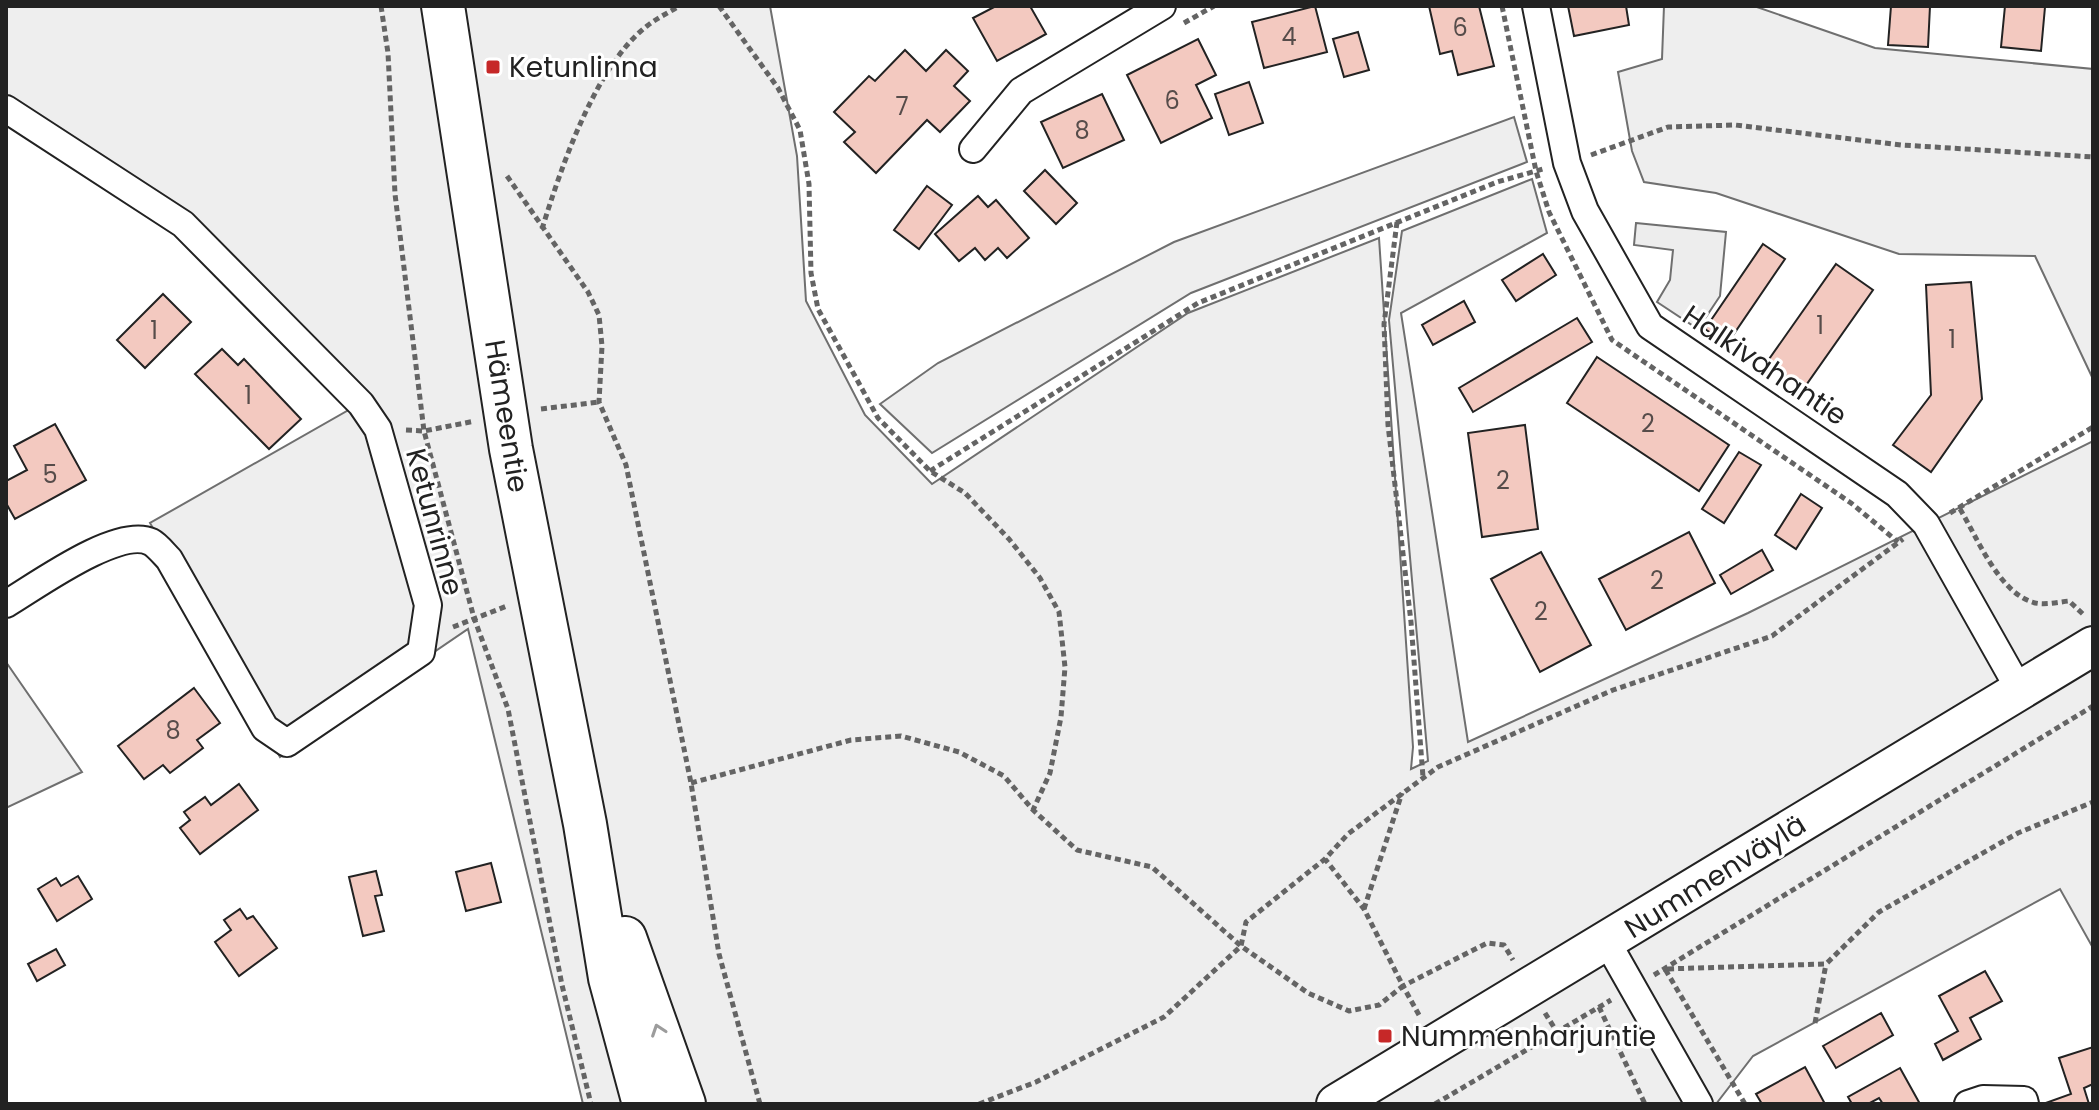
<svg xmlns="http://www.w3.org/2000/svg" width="2099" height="1110" font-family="Poppins,sans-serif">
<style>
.green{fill:#eee;stroke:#6f6f6f;stroke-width:2}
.parking{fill:#ededed;stroke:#6f6f6f;stroke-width:2}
.building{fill:#f3c9c0;stroke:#222;stroke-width:2}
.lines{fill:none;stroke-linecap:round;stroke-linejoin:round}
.street-casing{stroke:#222;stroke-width:30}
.secondary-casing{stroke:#222;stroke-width:42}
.primary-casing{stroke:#222;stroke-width:46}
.path{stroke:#646464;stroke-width:5;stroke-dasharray:6 4;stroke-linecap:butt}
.street{stroke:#fff;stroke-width:26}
.secondary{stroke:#fff;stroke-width:38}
.primary{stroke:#fff;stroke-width:42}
.oneway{stroke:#9c9c9c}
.poi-dot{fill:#c62828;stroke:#fff;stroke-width:3}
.labels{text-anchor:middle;stroke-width:6;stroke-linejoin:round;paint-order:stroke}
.number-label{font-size:24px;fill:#564c4a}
.poi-label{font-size:28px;fill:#222;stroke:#fff;text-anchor:start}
.street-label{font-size:28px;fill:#222;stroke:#fff}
</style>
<rect width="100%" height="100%" fill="#fff"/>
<g class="green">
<polygon points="6,6 770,6 797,156 806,301 865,415 932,484 1188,313 1379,238 1413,747 1411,769 1428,761 1389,320 1402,231 1532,179 1547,233 1401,313 1468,742 1748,613 2093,441 2093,948 2060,889 1753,1056 1716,1104 583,1104 468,629 280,757 150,523 352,408 202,248 6,115"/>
<polygon points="1664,6 1754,6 1875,48 2093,69 2093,379 2035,256 1899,254 1716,193 1644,182 1632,151 1618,72 1662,59"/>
<polygon points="1514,117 1527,162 1191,293 932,453 880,404 938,363 1174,242"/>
<polygon points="6,662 82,772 6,808"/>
</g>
<polygon class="parking" points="1636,223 1726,232 1720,296 1698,329 1657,302 1670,280 1673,250 1634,245"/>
<g class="building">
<polygon points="996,6 1030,6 1046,34 997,61 973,18"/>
<polygon points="1315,6 1327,52 1264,68 1252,22"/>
<polygon points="1429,6 1479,6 1494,66 1458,75 1452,51 1440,54"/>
<polygon points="1568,6 1626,6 1629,25 1574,36"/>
<polygon points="1891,6 1930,6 1928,47 1888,45"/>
<polygon points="2005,6 2045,7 2041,51 2001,47"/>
<polygon points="1358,32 1369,70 1344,77 1333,39"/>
<polygon points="1198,39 1216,75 1196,85 1212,118 1161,143 1127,75"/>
<polygon points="905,50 926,71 946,50 968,71 954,86 970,101 940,132 927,120 876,173 844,142 855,132 834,112 869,76 875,81"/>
<polygon points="1249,82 1263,123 1229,135 1215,94"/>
<polygon points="1102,94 1124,140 1063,168 1041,122"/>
<polygon points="1045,170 1077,203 1056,224 1024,191"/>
<polygon points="927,186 952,205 919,249 894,230"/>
<polygon points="978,196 988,207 996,200 1029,238 1007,258 998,248 985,260 975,248 959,261 935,234"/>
<polygon points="1763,244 1785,259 1727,344 1705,329"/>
<polygon points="1543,254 1556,275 1516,301 1502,280"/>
<polygon points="1836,264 1873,290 1804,388 1767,362"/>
<polygon points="1971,282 1982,399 1931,472 1893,445 1931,395 1926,285"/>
<polygon points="163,294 191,322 145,368 117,340"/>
<polygon points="1464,301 1475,322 1433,345 1422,325"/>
<polygon points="1577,318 1592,342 1473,412 1459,388"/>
<polygon points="222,349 238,365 244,359 301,419 269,449 195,374"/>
<polygon points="1597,357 1729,445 1699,491 1567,403"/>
<polygon points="55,424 86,480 15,519 6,503 6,481 27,470 14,446"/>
<polygon points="1525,425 1538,529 1482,537 1468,433"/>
<polygon points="1739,452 1761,465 1724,523 1702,509"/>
<polygon points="1801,494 1822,508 1796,549 1775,535"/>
<polygon points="1689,532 1715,583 1626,630 1599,579"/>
<polygon points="1762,550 1773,570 1731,594 1720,575"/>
<polygon points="1541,552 1591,645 1540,672 1491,579"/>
<polygon points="194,688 220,723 197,740 203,748 170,773 163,765 144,779 118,746"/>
<polygon points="239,784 258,810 200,854 180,828 190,820 184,812 205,797 211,805"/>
<polygon points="491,863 501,902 466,911 456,872"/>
<polygon points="376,871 382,895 375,896 384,931 363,936 349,877"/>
<polygon points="78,876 92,899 57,921 38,889 56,878 61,886"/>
<polygon points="240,909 247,919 253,916 277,948 239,976 215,942 231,930 224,920"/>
<polygon points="56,949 65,965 37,981 28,964"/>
<polygon points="1985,971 2002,1001 1970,1018 1981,1039 1943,1060 1935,1044 1958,1031 1939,996"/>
<polygon points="1881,1013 1893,1035 1836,1068 1823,1046"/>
<polygon points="2093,1047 2093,1084 2084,1088 2089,1104 2043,1104 2071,1094 2059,1058"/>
<polygon points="1805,1067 1825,1104 1762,1104 1756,1094"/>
<polygon points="1900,1068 1920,1104 1883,1104 1879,1098 1868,1104 1852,1104 1848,1097"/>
</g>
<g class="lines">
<g class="street-casing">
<g id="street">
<polyline points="1536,6 1567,163 1585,211 1650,326 1897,494 1926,524 2019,689"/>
<path d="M6 109 183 224 361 404 378 429 428 605 421 652 287 743 265 728 169 559C164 554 157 545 151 542 118 526 35 587 6 604"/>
<polyline points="973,149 1021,91 1162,6"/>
<polyline points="1607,942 1699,1104"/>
<polyline points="1968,1104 1983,1099 2024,1100 2025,1104"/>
</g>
</g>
<g class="secondary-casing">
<polyline id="secondary" points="1336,1104 2093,646"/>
</g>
<g class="primary-casing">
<g id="primary">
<polyline points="443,6 511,449 585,824 610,978 644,1104"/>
<polyline points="625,938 684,1104"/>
</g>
</g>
<g class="path">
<polyline points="381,6 388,53 395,194 424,431 474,618 508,709 562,985 591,1104"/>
<polyline points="719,6 778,88 800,130 809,184 811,273 818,309 878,418 930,471 965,493 1009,539 1040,578 1059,612 1065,667 1061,717 1050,773 1033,810"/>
<polyline points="1502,6 1536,171 1549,212 1612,340 1851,503 1898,542"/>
<polyline points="1184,23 1214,6"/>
<polyline points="1591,155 1668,127 1735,125 1901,145 2093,157"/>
<polyline points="507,176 588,292 599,315 602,346 599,402 626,465 691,783 719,954 760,1104"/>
<polyline points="1397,222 1384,324 1388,425 1411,622 1423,777"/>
<path d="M542 229C561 168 595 66 647 26 657 18 668 13 679 6"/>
<polyline points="541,409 599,402"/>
<polyline points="406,430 424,431 475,421"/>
<polyline points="930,471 1198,303 1497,182 1543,169"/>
<path d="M1960 509C1977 537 1998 591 2032 602 2043 606 2058 602 2069 601L2085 616"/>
<polyline points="1950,513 2093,427"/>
<polyline points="453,627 507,606"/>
<polyline points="691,783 851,740 901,736 959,752 1004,776 1033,810 1077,850 1152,867 1241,946 1308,993 1349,1011 1379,1005 1403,986 1364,909 1325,859"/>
<polyline points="1364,909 1402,793"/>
<polyline points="1654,975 2093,706"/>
<polyline points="1599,1007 1645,1104"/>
<polyline points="1545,1013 1557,1032"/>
<polyline points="1419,1015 1403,986 1487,943 1504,945 1513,960"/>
<polyline points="1815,1023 1826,964"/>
<polyline points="979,1104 1036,1082 1164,1017 1241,946 1246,922 1325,859 1348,834 1438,767 1613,690 1772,636 1903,539"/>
<polyline points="1435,1104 1611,1000"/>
<polyline points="1745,1104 1665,969 1826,964 1879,912 2018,833 2093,802"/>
</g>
<use href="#street" class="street"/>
<use href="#secondary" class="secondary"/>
<use href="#primary" class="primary"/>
</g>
<defs><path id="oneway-chevron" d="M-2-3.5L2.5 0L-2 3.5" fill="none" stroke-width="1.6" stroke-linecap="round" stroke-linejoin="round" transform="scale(2)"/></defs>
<use class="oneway" href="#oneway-chevron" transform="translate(658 1030) rotate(-109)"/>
<g class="poi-dot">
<rect x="485" y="59" width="16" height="16" rx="4"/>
<rect x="1377" y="1028" width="16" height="16" rx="4"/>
</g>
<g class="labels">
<g class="number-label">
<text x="1460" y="36">6</text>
<text x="1289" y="45">4</text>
<text x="1172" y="109">6</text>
<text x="902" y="115">7</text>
<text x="1082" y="139">8</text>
<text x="1820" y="334">1</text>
<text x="154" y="339">1</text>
<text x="1952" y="348">1</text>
<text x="248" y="404">1</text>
<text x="1648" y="432">2</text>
<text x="50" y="483">5</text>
<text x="1503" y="489">2</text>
<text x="1657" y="589">2</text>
<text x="1541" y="620">2</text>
<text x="173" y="739">8</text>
</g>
<g class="poi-label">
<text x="509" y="77">Ketunlinna</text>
<text x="1401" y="1046">Nummenharjuntie</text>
</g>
<g class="street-label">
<text transform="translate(1765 365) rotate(34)" y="10">Halkivahantie</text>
<text transform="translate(507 416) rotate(81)" y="10">Hämeentie</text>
<text transform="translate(435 522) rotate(75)" y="10">Ketunrinne</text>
<text transform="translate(1715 876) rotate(-32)" y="10">Nummenväylä</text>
</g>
</g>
<rect width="2099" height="1110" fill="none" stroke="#222222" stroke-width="16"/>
</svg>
